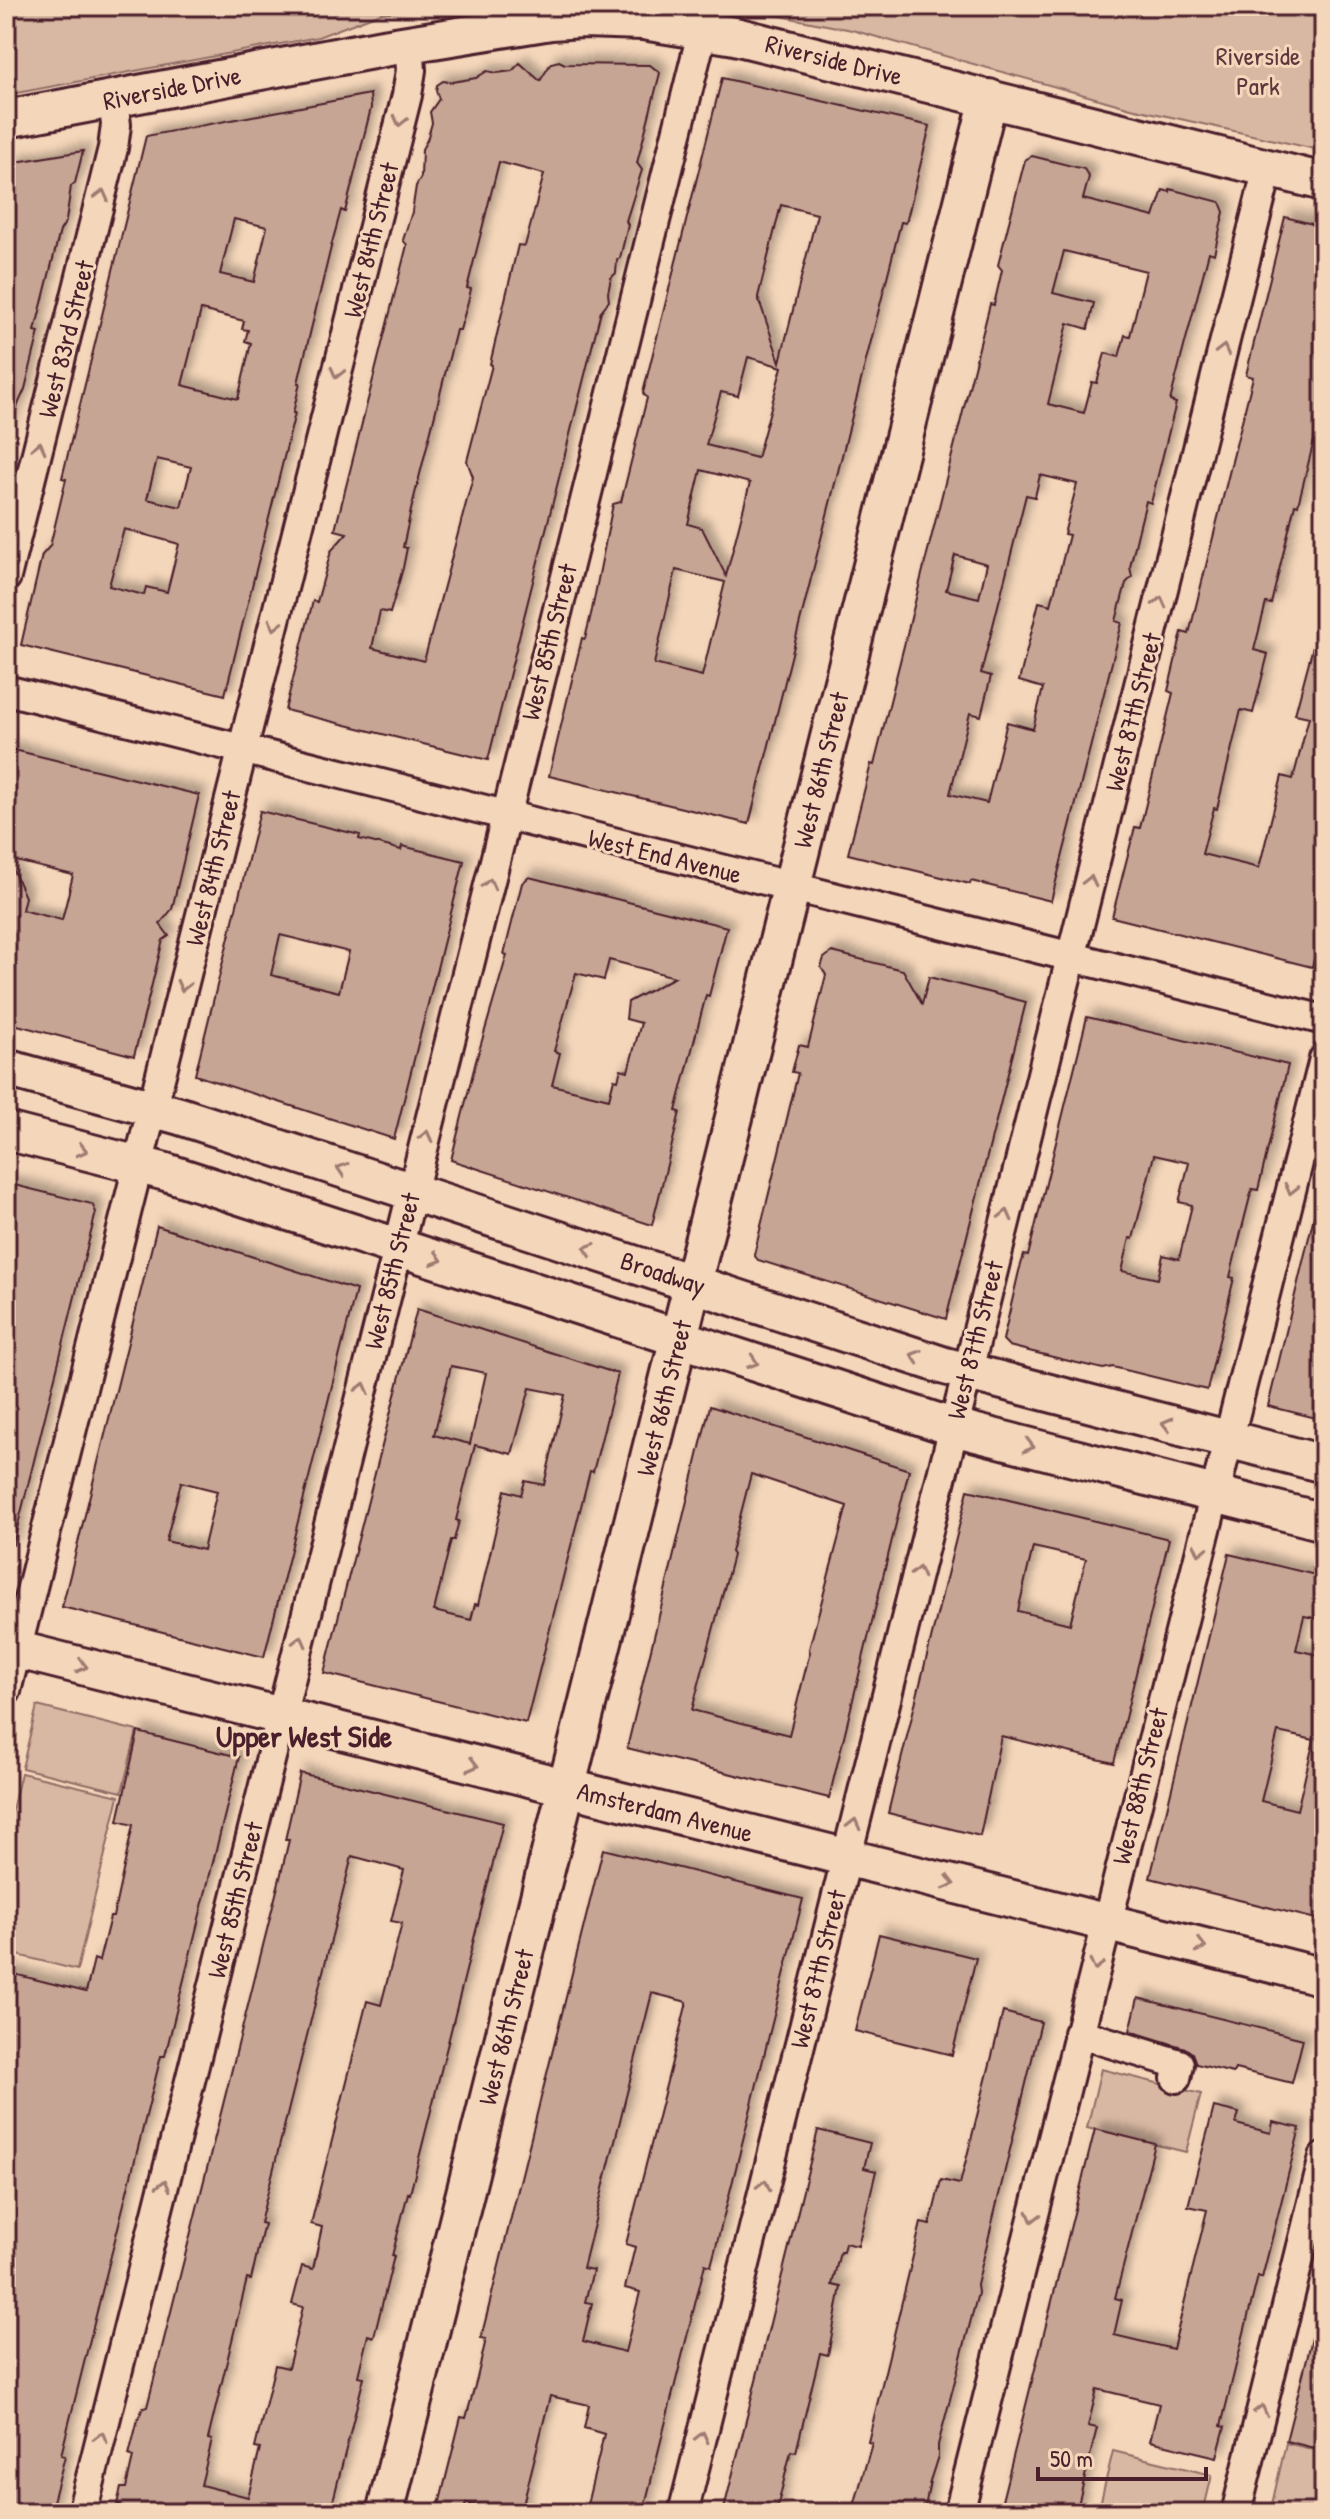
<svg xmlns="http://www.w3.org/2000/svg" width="1330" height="2519" font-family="'Patrick Hand',sans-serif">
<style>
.green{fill:#d8b8a2;stroke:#916c66;stroke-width:2}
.building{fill:#c7a594;stroke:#4a1f2b;stroke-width:2;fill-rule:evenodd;filter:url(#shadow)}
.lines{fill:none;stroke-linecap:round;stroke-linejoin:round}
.minor-casing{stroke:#4a1f2b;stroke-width:34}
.major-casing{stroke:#4a1f2b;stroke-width:42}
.minor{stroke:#f4d6ba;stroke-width:28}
.major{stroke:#f4d6ba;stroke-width:36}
.oneway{stroke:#9f7a72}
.labels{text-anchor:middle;stroke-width:6;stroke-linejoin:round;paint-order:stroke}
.park-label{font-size:26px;fill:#5f363d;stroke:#f4d6ba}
.street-label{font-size:26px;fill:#4a1f2b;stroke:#f4d6ba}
.quarter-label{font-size:30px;font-weight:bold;fill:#4a1f2b;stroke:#f4d6ba}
</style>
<defs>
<filter id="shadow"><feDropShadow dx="7" dy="-7" stdDeviation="4" flood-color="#0004"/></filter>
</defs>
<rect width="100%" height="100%" fill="#f4d6ba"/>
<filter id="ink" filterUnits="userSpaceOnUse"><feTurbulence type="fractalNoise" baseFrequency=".0125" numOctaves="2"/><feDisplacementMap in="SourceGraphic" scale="16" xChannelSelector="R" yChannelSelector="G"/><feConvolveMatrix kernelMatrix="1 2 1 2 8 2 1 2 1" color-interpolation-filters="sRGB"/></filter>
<g filter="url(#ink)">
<g class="green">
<polygon points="6,6 482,6 381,13 318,37 6,95"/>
<polygon points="728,6 1324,6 1324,151 1131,108 852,30"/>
<polygon points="37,1706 137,1731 122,1792 22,1768"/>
<polygon points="21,1773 119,1796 77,1970 6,1952 6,1835"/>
<polygon points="1101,2069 1201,2094 1186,2152 1087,2128"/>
<polygon points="1286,2443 1324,2452 1324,2513 1270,2513"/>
<polygon points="1113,2451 1212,2475 1203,2513 1098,2513"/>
</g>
<g class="building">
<path d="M559 61 565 64 650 65 660 73 637 163 642 170 626 221 628 225 620 258 617 260 616 273 611 278 608 293 609 301 601 311 488 760 285 710 313 601 317 602 331 551 347 533 335 530 407 245 403 240 412 212 416 186 421 177 422 149 427 140 432 123 430 112 439 99 436 91 437 85 443 81 452 82 476 78 487 71 497 73 512 71 520 63 540 81 551 63ZM499 162 544 174 525 246 518 245 509 283 490 364 492 365 467 461 473 477 424 661 372 648 380 611 390 613 403 568 407 548 403 547 411 510 456 330H460L469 298 471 289 467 288Z"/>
<path d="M722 78 930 126 906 223 901 222 749 824 549 776 582 638 585 639 592 610 613 504 621 502 647 398 643 393 647 377ZM781 205 817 214 780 362 758 297ZM748 357 782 367 757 458 706 445 721 392 738 396ZM701 470 750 483 726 576 702 528 688 524ZM676 570 725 582 702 676 654 664Z"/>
<path d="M370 94 371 108 345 212 341 210 332 243 298 383H300L293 413H295L225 695 21 645 42 555 50 546 66 479 62 478 146 136ZM234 219 267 227 254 282 220 274ZM201 310 244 321 242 329 248 330 245 341 251 343 238 399 182 385ZM157 459 191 467 181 507 147 499ZM124 529 179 544 167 592 146 587 144 595 109 586Z"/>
<polygon points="83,151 75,183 71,186 66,221 60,231 35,331 39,332 25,389 6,432 6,201 12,171 16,162"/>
<path d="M1032 156 1084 169 1089 177 1083 199 1154 217 1163 190 1170 192V189L1220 202 1224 212 1214 254 1209 252 1180 362 1170 401 1176 403 1151 503 1146 501 1139 529 1130 567 1132 577 1126 583 1116 621 1122 623 1051 901 971 881 970 884 848 854 871 764 874 765 990 304 994 305 1002 270 998 265 1025 160ZM1064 251 1146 271 1130 336 1125 335 1119 357 1105 353 1097 383 1092 382 1084 413 1048 404 1068 323 1088 329 1094 303 1053 293ZM1040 475 1077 484 1064 534 1069 535 1051 605 1039 602 1019 681 1043 688 1033 729 1007 722 987 803 950 794 970 713 981 716 991 676 981 673 1026 495 1035 497ZM955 555 987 564 979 598 946 590Z"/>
<polygon points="1285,217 1324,227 1324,400 1298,505 1295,504 1271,604 1266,603 1254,650 1268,654 1253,713 1241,710 1217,809 1214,808 1202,854 1259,868 1282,776 1293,779 1309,717 1295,714 1318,628 1324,629 1324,920 1312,967 1112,917 1135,827 1140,828 1173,693 1168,691 1182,632 1189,634 1253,377 1246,375"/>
<path d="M6 748 199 795 172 909 160 924 169 936 163 940 134 1056 6 1022ZM8 859 73 875 62 920 22 910 25 897Z"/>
<path d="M260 811 360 835 359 839 379 844 401 850 402 846 464 861 394 1139 195 1075ZM280 935 349 952 339 992 271 975Z"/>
<path d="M529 877 727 927 709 996 706 995 688 1065 676 1111 680 1112 652 1225 451 1160 476 1061 507 955 504 954 522 883ZM609 960 675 977 628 1002 626 1019 641 1023 628 1071 621 1069 618 1080 614 1079 609 1099 552 1085 560 1053 554 1051 576 973 604 980Z"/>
<polygon points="832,952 903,970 922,1004 929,977 1026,1002 946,1319 758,1260 754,1255 798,1073 792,1072 799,1045 808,1047 826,975 821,967 824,958"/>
<path d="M1087 1017 1288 1065 1258 1190 1252 1189 1240 1236 1230 1277 1234 1278 1207 1390 1113 1367 1103 1369 1073 1362 1009 1346 1003 1340 1019 1271 1024 1255 1028 1256ZM1154 1155 1189 1163 1179 1202 1192 1205 1179 1259 1163 1255 1158 1279 1122 1271 1130 1238 1133 1239Z"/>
<polygon points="6,1183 92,1204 96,1212 13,1545 6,1544"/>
<polygon points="1317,1204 1324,1205 1324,1355 1319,1374 1324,1375 1324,1420 1268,1406"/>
<path d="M157 1226 356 1290 264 1657 62 1607ZM181 1482 217 1491 203 1550 166 1541Z"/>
<path d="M417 1309 618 1374 593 1472 590 1471 526 1723 324 1673ZM451 1366 486 1373 470 1444 434 1435ZM530 1388 565 1395 544 1485 525 1481 521 1495 505 1490 478 1605 475 1604 471 1620 434 1611 451 1540H454L459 1521 456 1520 475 1445 512 1454Z"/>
<path d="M710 1406 909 1470 829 1798 627 1748ZM751 1474 847 1506 809 1649 810 1652 789 1735 692 1710 733 1555 731 1552Z"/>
<path d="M968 1490 1169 1539 1114 1763 1001 1736 980 1836 888 1813ZM1033 1547 1086 1559 1070 1624 1018 1611Z"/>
<path d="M1229 1554 1324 1577V1601L1319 1619 1304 1616 1296 1650 1324 1656V1921L1150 1878ZM1278 1732 1314 1740 1297 1810 1261 1801Z"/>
<polygon points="138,1732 239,1757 165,2056 161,2056 61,2455 65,2456 50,2513 12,2513 14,2505 6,2504 6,1972 86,1992 94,1959 99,1961 110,1917 113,1917 133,1825 118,1821"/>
<path d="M300 1773 503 1823 410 2194 408 2193 392 2256H394L374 2337 368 2335 363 2355 358 2376 364 2377 330 2513H119L121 2505 117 2504 121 2488H126L133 2457 129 2455 138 2419 143 2408 147 2407 280 1878 289 1840H285ZM352 1856 404 1870 391 1921 402 1923 381 2005 367 2001 311 2224 322 2227 313 2269 302 2266 292 2304 303 2307 288 2368 275 2365 255 2448 260 2449 248 2497 201 2485 212 2440 208 2439 247 2279 251 2280 258 2249 264 2224 260 2223Z"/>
<path d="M603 1849 803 1899 732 2184 711 2266 705 2264 643 2513H585L604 2434 584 2428 589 2405 550 2396 521 2513H507L466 2503 463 2513H437L461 2417 466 2418 477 2378 486 2339 481 2338ZM652 1993 687 2002 626 2244 635 2247 625 2288 640 2292 625 2352 583 2341 592 2303 585 2302 593 2270 583 2268Z"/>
<polygon points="879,1934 976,1958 952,2055 855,2031"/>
<polygon points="1138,1998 1303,2039 1292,2083 1235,2069 1233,2073 1196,2064 1192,2053 1185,2048 1130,2031"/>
<polygon points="1003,2012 1041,2022 977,2285 978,2293 938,2445 938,2456 930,2481 924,2513 852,2513 872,2443 868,2442 921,2223 930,2225 941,2180 960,2184"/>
<polygon points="1214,2107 1239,2113 1236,2124 1271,2133 1273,2122 1300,2128 1262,2278 1258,2276 1221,2426 1225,2427 1217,2457 1150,2441 1159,2404 1097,2389 1088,2426 1097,2428 1076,2513 999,2513 1095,2129 1155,2144 1115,2298 1122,2300 1114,2335 1173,2349 1207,2210 1188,2206"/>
<polygon points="818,2130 870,2143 864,2168 876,2171 869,2200 858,2246 845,2243 843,2252 840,2252 832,2285 841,2287 828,2355 820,2353 796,2452 791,2451 776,2513 723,2513"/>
<polygon points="1318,2315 1324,2316 1324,2434 1318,2433 1314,2448 1286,2441"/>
</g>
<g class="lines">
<g class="minor-casing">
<g id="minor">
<polyline points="6,577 113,148 116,125 113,99"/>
<polyline points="6,690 1324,1020"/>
<polyline points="6,1691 407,95 411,70 409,44"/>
<polyline points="1078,2033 1179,2064 1176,2078"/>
<polyline points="82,2513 703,29"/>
<polyline points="683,2513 1268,168"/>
<polyline points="959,2513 1324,1059"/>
<polyline points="1236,2513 1324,2157"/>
</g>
</g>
<g class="major-casing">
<g id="major">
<polyline points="6,119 383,48 551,21 583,19 643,21 735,36 1324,182"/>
<polyline points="6,1068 180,1116 945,1366 1324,1464"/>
<polyline points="6,1131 166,1172 953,1427 1324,1522"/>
<polyline points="6,1647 1324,1977"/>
<polyline points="385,2513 989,98"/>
</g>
</g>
<use href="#minor" class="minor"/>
<use href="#major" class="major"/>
</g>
<defs><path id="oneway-chevron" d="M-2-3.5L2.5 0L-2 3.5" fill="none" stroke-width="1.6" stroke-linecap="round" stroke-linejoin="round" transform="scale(2)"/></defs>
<g class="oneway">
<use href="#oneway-chevron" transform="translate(400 121) rotate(104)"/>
<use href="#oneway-chevron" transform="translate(102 195) rotate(-76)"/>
<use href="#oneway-chevron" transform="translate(1223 350) rotate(-76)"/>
<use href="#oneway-chevron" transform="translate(337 373) rotate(104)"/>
<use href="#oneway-chevron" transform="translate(39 447) rotate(-76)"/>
<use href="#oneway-chevron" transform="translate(1160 602) rotate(-76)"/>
<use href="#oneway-chevron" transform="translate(275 625) rotate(104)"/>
<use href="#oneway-chevron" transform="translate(1090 881) rotate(-76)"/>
<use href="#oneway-chevron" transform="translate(489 884) rotate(-76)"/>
<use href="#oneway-chevron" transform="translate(183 986) rotate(104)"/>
<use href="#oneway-chevron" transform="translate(426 1136) rotate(-76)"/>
<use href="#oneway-chevron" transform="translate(82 1150) rotate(14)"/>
<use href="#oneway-chevron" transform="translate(342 1169) rotate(-162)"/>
<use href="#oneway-chevron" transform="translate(1291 1189) rotate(104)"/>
<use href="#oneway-chevron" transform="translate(1006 1215) rotate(-76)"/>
<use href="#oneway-chevron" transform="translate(589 1249) rotate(-162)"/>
<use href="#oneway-chevron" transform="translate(437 1259) rotate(18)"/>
<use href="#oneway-chevron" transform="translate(916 1356) rotate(-162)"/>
<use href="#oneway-chevron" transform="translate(753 1362) rotate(18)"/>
<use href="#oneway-chevron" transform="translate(363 1388) rotate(-76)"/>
<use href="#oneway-chevron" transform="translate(1167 1424) rotate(-166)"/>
<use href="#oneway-chevron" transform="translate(1029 1446) rotate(14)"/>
<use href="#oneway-chevron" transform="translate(1200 1550) rotate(104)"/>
<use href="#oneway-chevron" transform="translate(918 1572) rotate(-76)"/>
<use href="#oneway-chevron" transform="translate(300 1641) rotate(-76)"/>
<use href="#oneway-chevron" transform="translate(82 1666) rotate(14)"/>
<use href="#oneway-chevron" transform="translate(473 1765) rotate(14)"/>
<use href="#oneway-chevron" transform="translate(854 1824) rotate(-76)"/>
<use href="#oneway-chevron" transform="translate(949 1883) rotate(14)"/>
<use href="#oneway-chevron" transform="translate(1201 1946) rotate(14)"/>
<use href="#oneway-chevron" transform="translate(1096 1965) rotate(104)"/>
<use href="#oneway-chevron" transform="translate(164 2185) rotate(-76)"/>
<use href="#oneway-chevron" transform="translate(764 2185) rotate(-76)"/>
<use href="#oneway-chevron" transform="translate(1033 2217) rotate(104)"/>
<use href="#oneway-chevron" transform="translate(1261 2410) rotate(-76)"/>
<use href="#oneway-chevron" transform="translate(101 2437) rotate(-76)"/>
<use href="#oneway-chevron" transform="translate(702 2437) rotate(-76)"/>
</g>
</g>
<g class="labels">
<g class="park-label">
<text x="1258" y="65">Riverside<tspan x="1258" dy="30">Park</tspan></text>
</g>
<g class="street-label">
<text transform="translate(834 60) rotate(14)" y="9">Riverside Drive</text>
<text transform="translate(172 88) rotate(-11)" y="9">Riverside Drive</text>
<text transform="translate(371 240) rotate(-76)" y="9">West 84th Street</text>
<text transform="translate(66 339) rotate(-76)" y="9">West 83rd Street</text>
<text transform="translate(549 642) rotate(-76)" y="9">West 85th Street</text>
<text transform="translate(1133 712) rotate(-76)" y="9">West 87th Street</text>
<text transform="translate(821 770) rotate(-76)" y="9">West 86th Street</text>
<text transform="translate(665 856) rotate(14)" y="9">West End Avenue</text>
<text transform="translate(213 868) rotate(-76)" y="9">West 84th Street</text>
<text transform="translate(392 1271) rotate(-76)" y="9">West 85th Street</text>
<text transform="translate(663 1273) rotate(18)" y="9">Broadway</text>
<text transform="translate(975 1340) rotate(-76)" y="9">West 87th Street</text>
<text transform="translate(664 1398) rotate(-76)" y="9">West 86th Street</text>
<text transform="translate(1140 1786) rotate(-76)" y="9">West 88th Street</text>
<text transform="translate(665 1812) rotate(14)" y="9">Amsterdam Avenue</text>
<text transform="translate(235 1900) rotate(-76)" y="9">West 85th Street</text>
<text transform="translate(818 1969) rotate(-76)" y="9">West 87th Street</text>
<text transform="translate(506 2027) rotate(-76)" y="9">West 86th Street</text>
</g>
<g class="quarter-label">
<text x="304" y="1747">Upper West Side</text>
</g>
</g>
<rect width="1330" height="2519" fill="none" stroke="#f4d6ba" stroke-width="32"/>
<rect x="16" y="16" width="1298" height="2487" fill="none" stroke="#4a1f2b" stroke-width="3" filter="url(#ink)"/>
<path d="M1038 2467v12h168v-12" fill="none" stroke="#4a1f2b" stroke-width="4"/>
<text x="1050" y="2467" font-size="24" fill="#4a1f2b" stroke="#f4d6ba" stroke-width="6" paint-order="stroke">50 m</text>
</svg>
